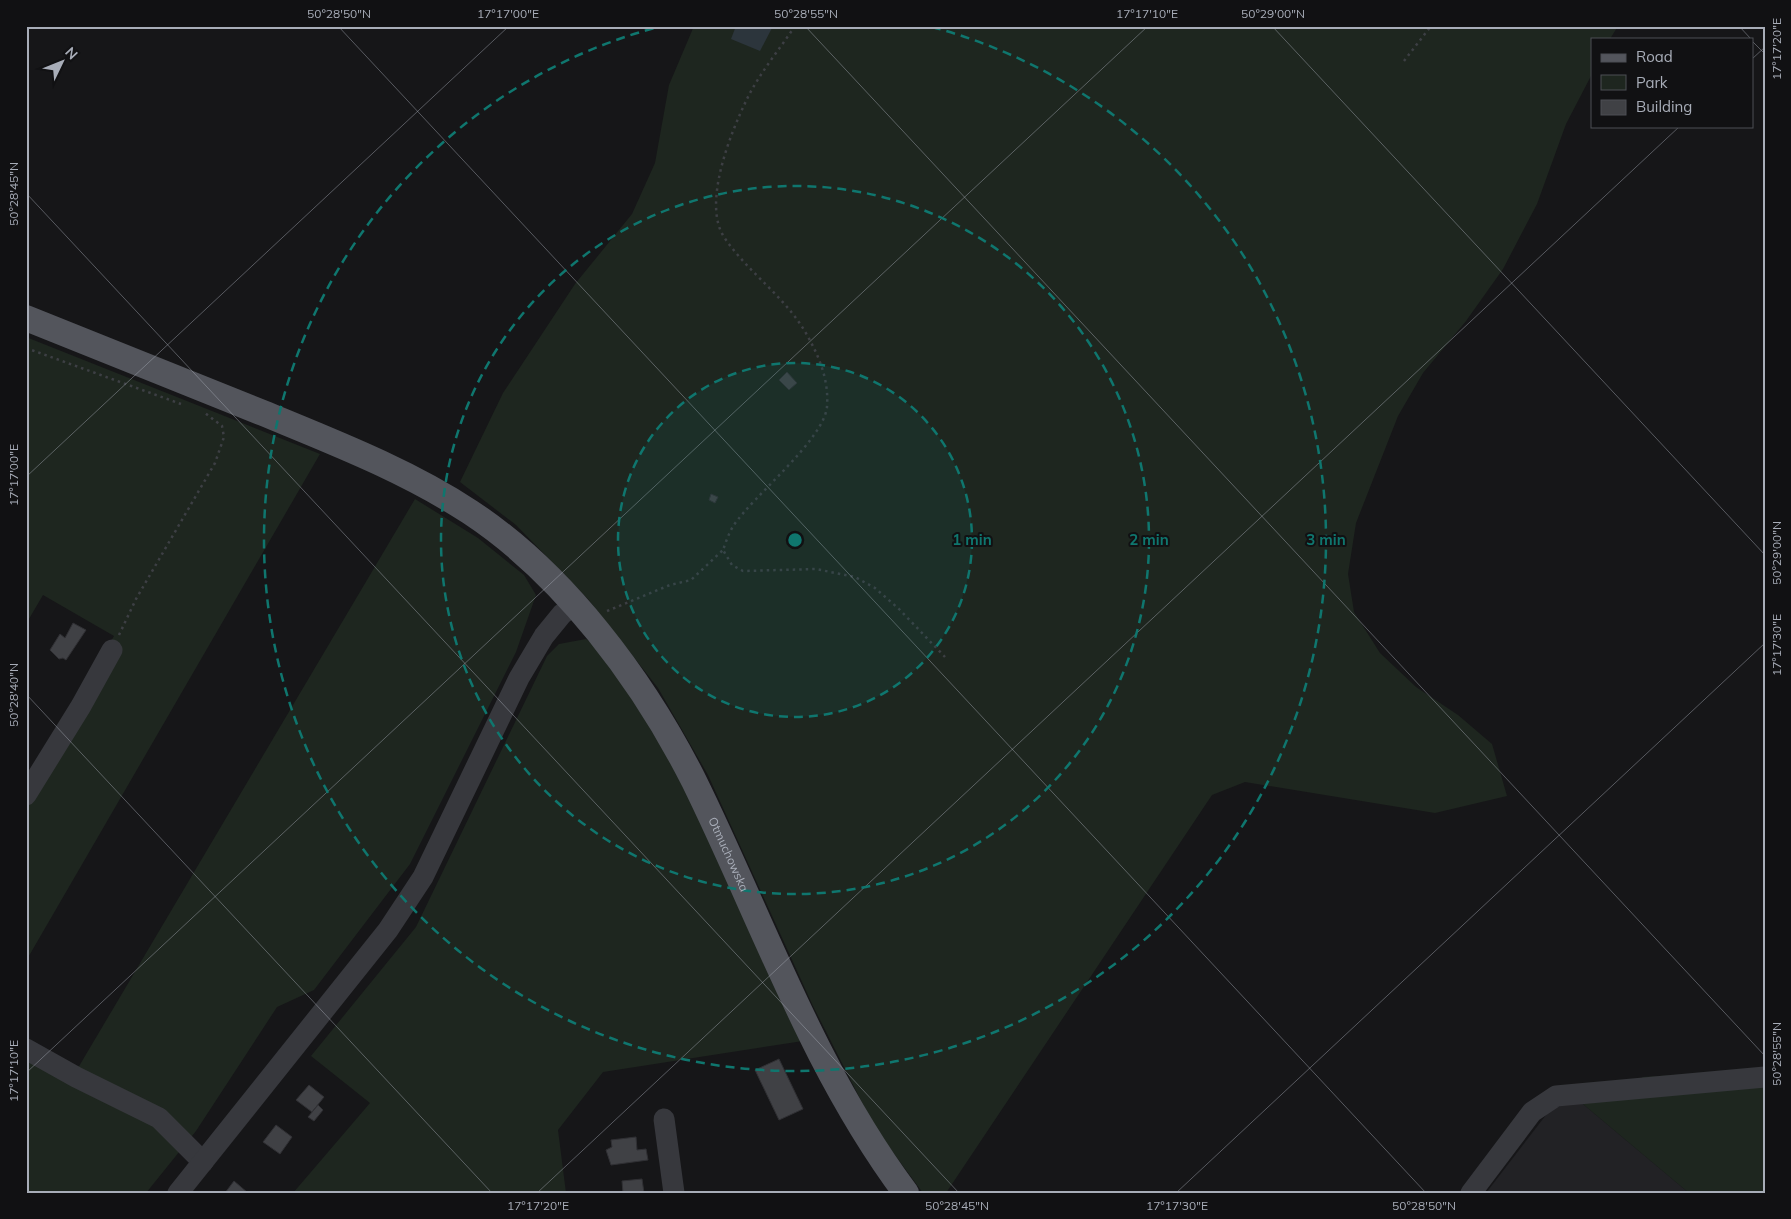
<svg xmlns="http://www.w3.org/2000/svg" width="1791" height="1219" font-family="Mulish,sans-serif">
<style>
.built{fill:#222225}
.green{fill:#1e261f}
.water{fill:#2c353c}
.building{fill:#404145;stroke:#303034}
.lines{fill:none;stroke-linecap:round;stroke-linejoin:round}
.path{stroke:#3d3f44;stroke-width:2.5;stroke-dasharray:2.5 4;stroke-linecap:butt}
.minor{stroke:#37383d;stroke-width:21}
.major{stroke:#53555c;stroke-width:26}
.ticks{fill:none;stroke:#a8adb8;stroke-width:1;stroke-opacity:0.45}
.ring{fill:none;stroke:#0f766e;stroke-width:2.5;stroke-dasharray:9 6}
.labels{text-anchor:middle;stroke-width:4;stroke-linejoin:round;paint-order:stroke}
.street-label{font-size:12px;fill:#a8adb8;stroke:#111113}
.centre{fill:#0f766e;stroke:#111113;stroke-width:2.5}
.ring-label{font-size:15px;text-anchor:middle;font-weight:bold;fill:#0f766e;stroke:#111113;stroke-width:4;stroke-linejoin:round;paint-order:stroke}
.neatline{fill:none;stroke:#a8adb8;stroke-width:2}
.ticks-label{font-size:12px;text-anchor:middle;fill:#a8adb8}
</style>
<rect width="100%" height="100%" fill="#161618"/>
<polygon class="built" points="1577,1099 1689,1193 1486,1193 1556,1102"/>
<g class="green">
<polygon points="694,26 1618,26 1610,39 1592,39 1592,74 1566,124 1537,204 1503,269 1466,321 1423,373 1398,416 1356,523 1348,574 1354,612 1380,653 1416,687 1458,715 1492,744 1507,796 1435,813 1245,782 1212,795 946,1193 923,1193 875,1128 813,1006 708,775 658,688 588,599 516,525 460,482 503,393 575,284 632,214 655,163 669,85"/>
<polygon points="26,337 320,454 26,961 26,789 114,636 43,595 26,624"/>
<polygon points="415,499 478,538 524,575 536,595 516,652 410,864 314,990 277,1007 196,1131 146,1193 26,1193 26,1047 75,1073"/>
<polygon points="586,639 596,646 666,747 803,1041 603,1072 558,1130 566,1193 293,1193 370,1103 311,1056 416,927 547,656 559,644"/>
<polygon points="1765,1069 1765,1193 1689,1193 1577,1099 1647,1092 1642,1077"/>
</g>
<polygon class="water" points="736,26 773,26 760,51 731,39"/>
<g class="building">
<polygon points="787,372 797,383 789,390 779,380"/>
<polygon points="711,494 718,497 715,503 709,500"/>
<polygon points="73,623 86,630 66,660 63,658 59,659 50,650 60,634 65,638"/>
<polygon points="779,1059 803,1109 779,1120 755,1070"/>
<polygon points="309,1085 324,1097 312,1112 296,1100"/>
<polygon points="318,1105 323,1110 314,1121 308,1117"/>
<polygon points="276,1125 292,1137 280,1154 263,1142"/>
<polygon points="636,1137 637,1150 646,1149 648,1160 611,1165 606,1150 612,1147 611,1140"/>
<polygon points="642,1179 644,1193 623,1193 622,1181"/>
<polygon points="234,1181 248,1193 225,1193"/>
</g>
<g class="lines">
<g class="path">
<path d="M795 26C779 50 759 74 747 99 731 132 702 203 724 237 748 273 786 297 807 335 820 358 829 381 827 407 823 441 753 496 734 525 729 532 726 542 723 550L732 565 743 571 816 569 855 577 875 588 899 609 945 657"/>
<polyline points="1404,61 1431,26"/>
<polyline points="26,348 181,404"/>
<polyline points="607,611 670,585 691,580 723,550"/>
<polyline points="119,635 136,599 215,463 224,437 222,426 205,413"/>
</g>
<g class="minor">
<polyline points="26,795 81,706 112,650"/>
<polyline points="26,1049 76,1077 159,1118 203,1162"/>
<polyline points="664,1119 674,1193"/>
<polyline points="178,1193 388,930 423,877 519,678 544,636 562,614 574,605"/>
<polyline points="1471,1193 1532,1112 1556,1096 1765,1077"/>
</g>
<path class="major" id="s1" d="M26 318C105 350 184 381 263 413 333 442 406 470 470 512 564 574 643 680 694 781 762 919 813 1069 906 1193"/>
</g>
<path class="ticks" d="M338 26 1426 1193M805 26 1765 1056M1272 26 1765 555M1739 26 1751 39M1752 41 1765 54M1752 59 1765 47M26 193 959 1193M26 477 509 26M26 694 492 1193M26 1073 1148 26M537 1193 1680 126M1176 1193 1765 643"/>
<circle cx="795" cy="540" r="177" fill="#0f766e" fill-opacity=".12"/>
<g class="ring">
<circle cx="795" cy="540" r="177"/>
<circle cx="795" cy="540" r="354"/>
<path d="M932 27A531 531 0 1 1 658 27"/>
</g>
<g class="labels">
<g class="street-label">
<text dy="4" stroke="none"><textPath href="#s1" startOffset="920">Otmuchowska</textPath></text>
</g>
</g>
<circle cx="795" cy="540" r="8" class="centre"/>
<g class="ring-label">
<text x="972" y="545">1 min</text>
<text x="1149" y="545">2 min</text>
<text x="1326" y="545">3 min</text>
</g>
<rect width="1791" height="1219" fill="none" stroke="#111113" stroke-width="55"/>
<rect x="1591" y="38" width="162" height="90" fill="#111113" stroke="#4d4f55"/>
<rect x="1601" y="54" width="25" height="8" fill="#53555c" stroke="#4d4f55"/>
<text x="1636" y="62" font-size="15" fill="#a8adb8">Road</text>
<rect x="1601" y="75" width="25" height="15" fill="#1e261f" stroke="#4d4f55"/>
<text x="1636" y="88" font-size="15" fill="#a8adb8">Park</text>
<rect x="1601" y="100" width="25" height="15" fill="#404145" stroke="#4d4f55"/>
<text x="1636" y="112" font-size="15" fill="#a8adb8">Building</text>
<g transform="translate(62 62) rotate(47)" stroke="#111113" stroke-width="4" paint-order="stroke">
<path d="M0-4L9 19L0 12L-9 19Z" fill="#a8adb8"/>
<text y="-8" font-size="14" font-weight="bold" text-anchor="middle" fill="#a8adb8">N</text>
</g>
<rect x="28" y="28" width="1736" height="1164" class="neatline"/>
<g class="ticks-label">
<text x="339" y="18">50°28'50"N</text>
<text x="508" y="18">17°17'00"E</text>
<text x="806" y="18">50°28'55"N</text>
<text x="1147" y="18">17°17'10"E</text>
<text x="1273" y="18">50°29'00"N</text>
<text transform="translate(1777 49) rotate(-90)" y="4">17°17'20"E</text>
<text transform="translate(14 194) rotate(-90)" y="4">50°28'45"N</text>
<text transform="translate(14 475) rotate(-90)" y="4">17°17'00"E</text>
<text transform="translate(1777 553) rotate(-90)" y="4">50°29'00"N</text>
<text transform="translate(1777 645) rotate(-90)" y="4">17°17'30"E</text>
<text transform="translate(14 695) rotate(-90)" y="4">50°28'40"N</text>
<text transform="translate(1777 1054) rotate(-90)" y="4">50°28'55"N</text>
<text transform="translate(14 1071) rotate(-90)" y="4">17°17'10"E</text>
<text x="538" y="1210">17°17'20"E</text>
<text x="957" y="1210">50°28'45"N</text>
<text x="1177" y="1210">17°17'30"E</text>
<text x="1424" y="1210">50°28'50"N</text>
</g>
</svg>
